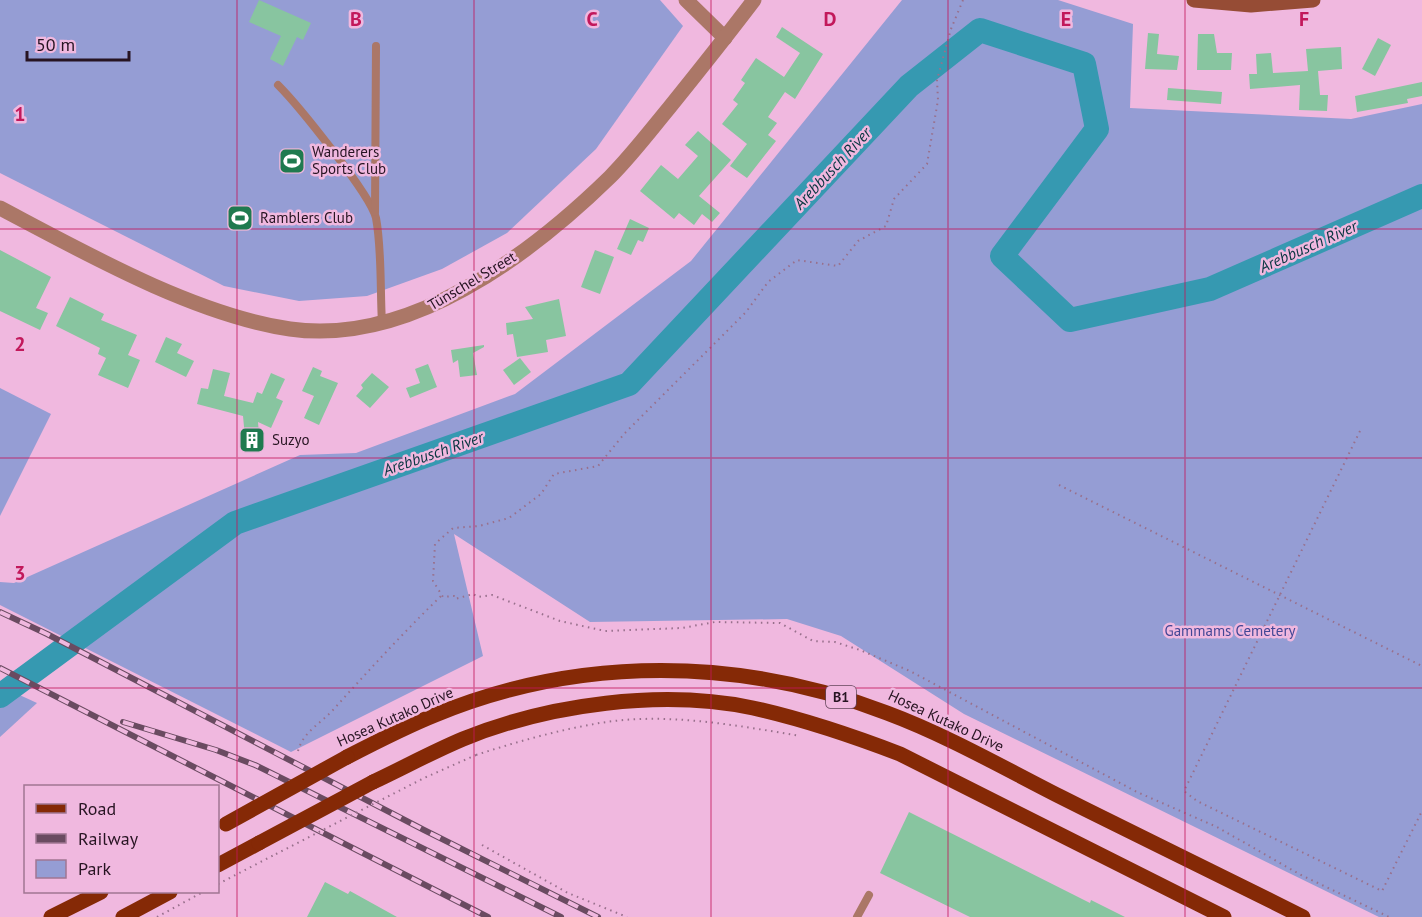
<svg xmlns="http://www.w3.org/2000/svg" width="1422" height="917" font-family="'PT Sans',sans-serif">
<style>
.green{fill:#959dd4}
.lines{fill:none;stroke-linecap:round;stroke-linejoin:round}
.river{stroke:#3699b1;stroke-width:24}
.building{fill:#88c5a0}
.path{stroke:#98708c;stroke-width:2;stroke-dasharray:1.5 4.5;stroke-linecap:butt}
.lane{stroke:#ab7767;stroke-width:8}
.street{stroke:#ab7767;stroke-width:15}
.secondary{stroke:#964c35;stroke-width:15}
.primary{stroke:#852906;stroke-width:15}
.rail-casing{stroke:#6a4b61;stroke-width:6}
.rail{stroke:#f0b8df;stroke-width:4;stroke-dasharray:11;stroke-linecap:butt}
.path-bridge{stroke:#98708c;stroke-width:2;stroke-dasharray:1.5 4.5;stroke-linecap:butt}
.primary-bridge{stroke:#852906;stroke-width:15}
.grid{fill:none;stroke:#c2185b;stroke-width:1.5;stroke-opacity:0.55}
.labels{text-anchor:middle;stroke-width:5;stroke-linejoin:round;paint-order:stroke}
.shield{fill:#f0b8df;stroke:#63455b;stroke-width:1.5}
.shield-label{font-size:14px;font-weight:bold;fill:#271422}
.poi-label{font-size:15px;fill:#271422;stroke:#f0b8df;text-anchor:start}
.street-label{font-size:15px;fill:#271422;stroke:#f0b8df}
.park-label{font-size:15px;fill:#434795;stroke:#f0b8df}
.water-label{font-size:16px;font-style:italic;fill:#073540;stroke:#f0b8df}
.grid-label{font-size:20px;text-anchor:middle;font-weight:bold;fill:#c2185b;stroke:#f0b8df;stroke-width:5;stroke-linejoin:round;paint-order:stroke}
</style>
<rect width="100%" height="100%" fill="#f0b8df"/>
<g class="green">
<polygon points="0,0 660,0 683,26 596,149 507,233 442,269 367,296 299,301 224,286 0,173"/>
<polygon points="902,0 1058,0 1133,24 1130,108 1351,119 1422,104 1422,917 1379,917 964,714 841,636 787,619 590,622 454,534 483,656 291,752 0,605 0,582 14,583 300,455 356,453 515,394 691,261"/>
<polygon points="0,388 51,414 0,516"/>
<polygon points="0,686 37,703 0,737"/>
</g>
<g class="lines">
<polyline class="river" points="0,696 235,523 629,384 909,86 980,30 1084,64 1097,129 1002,256 1070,320 1210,289 1422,196"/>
</g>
<g class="building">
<polygon points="259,0 311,23 303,40 297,37 283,66 270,59 281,36 249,22"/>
<polygon points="782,27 823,54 795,99 785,92 768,117 777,123 768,135 776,141 747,178 730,166 747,144 722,124 738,104 733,100 745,83 741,80 756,58 784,77 800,53 776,37"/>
<polygon points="1148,33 1159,34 1157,54 1179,56 1177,70 1145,69"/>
<polygon points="1198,34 1214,34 1217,53 1232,53 1231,70 1197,70"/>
<polygon points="1378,38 1391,45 1375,76 1362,69"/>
<polygon points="1341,47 1342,69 1318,71 1320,95 1328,95 1327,111 1299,110 1300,85 1250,89 1249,74 1257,74 1256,54 1271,53 1273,73 1308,71 1306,49"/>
<polygon points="1422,82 1422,96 1407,99 1408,103 1357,112 1355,96"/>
<polygon points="1168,88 1222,92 1221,104 1167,100"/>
<polygon points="698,131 731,160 699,196 720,213 712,222 702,214 694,225 679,213 674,219 640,191 661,165 678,179 698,156 685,145"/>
<polygon points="630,219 649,228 643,242 638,240 631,255 617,249"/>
<polygon points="0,250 51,277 36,308 48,313 40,330 0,311"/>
<polygon points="595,250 614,257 600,294 581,287"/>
<polygon points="70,297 104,314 101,320 137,335 128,355 140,360 128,388 98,375 106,358 98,354 100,348 56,326"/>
<polygon points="559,299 566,336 546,340 548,352 517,357 513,334 507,335 506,323 533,319 525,307"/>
<polygon points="166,337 182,344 177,353 194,361 186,377 155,362"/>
<polygon points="484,345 484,347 473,353 477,375 460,377 458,360 453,363 451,350"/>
<polygon points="520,358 531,372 514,385 503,370"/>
<polygon points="428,364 437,387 410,398 406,388 420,383 415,369"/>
<polygon points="313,367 322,371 320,376 338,383 319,425 304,418 314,396 302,391"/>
<polygon points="213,369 230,373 224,396 253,403 257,392 262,394 271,373 285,379 276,398 283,401 271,428 258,422 260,447 246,448 243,416 197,404 201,388 208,389"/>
<polygon points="372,373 389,387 370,408 356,396 363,388 361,385"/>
<polygon points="909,812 1090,903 1091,900 1125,917 970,917 880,873"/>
<polygon points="325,882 348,894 350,891 397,917 307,917"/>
</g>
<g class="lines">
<g class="path">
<polyline points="963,0 951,29 937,80 938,100 927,164 894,199 886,226 858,241 838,266 797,260 768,282 746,312 624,434 598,466 554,474 541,494 509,518 479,526 453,528 435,544 433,581 443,597 454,596 455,599 473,594 478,597 492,595 560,621 605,631 682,628 715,622 780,623 813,641 835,642 860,650 910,671 1137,792 1217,827 1301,875 1389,917"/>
<polyline points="1360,431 1184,791 1197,801 1382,891 1422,811"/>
<polyline points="1059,485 1422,666"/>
<path d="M298 751C303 732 320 724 333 710 368 671 403 633 441 596"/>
<path d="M476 755C516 742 558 730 600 723 665 712 735 725 800 736"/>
<polyline points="482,845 568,893 627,917"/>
<polyline points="218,884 276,854"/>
<polyline points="157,917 203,892"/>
</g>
<g class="lane">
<path d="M278 85C297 104 371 195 376 218 382 250 380 290 382 323"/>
<polyline points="375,212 376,46"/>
<polyline points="857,917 869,895"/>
</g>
<g class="street">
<polyline points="686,0 725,38"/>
<path d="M0 208C85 253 195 315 290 329 409 346 529 256 610 177 631 156 650 131 669 108 698 72 726 37 754 0"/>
</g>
<polyline class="secondary" points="1194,0 1251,5 1313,0"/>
<g class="primary">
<path d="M347 757C376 742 405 727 435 715 580 655 742 657 887 713 946 735 1002 767 1059 796 1140 837 1222 876 1303 917"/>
<path d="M373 782C403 768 432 752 463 739 549 704 662 689 753 708 803 719 853 736 900 754L1224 917"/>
<polyline points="218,865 259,843"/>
<polyline points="51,917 101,892"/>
<polyline points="123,917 170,892"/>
</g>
<g class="rail-casing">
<g id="rail">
<polyline points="0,612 47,634 424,830 598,917"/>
<polyline points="0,668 488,917"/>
<polyline points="123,722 216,750 255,765 561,917"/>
</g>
</g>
<use href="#rail" class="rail"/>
<polyline class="path-bridge" points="276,854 424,778 476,755"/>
<g class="primary-bridge">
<polyline points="226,824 347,757"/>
<polyline points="259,843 373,782"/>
</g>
</g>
<path class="grid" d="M237 0V917M474 0V917M711 0V917M948 0V917M1185 0V917M0 229H1422M0 458H1422M0 688H1422"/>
<defs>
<g id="stadium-square" transform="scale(1.35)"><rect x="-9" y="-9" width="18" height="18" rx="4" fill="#1f7a4f" stroke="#f0b8df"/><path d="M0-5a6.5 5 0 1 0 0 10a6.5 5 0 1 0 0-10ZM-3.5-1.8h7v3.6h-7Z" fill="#fff"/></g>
<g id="building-square" transform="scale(1.35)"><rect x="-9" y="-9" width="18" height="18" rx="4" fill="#1f7a4f" stroke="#f0b8df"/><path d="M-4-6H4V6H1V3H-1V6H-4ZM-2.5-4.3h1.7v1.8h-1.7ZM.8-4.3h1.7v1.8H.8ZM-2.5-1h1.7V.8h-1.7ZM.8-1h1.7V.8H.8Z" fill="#fff"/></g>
</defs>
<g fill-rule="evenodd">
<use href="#stadium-square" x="292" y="161"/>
<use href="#stadium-square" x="240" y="218"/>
<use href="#building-square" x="252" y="440"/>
</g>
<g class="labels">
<rect class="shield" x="826" y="686" width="30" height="22" rx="4.5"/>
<g class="shield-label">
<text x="841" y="702">B1</text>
</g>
<g class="poi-label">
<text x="312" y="157">Wanderers<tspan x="312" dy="17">Sports Club</tspan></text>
<text x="260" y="223">Ramblers Club</text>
<text x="272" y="445">Suzyo</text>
</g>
<g class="street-label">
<text transform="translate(472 281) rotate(-31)" y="5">Tünschel Street</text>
<text transform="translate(395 717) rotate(-24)" y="5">Hosea Kutako Drive</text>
<text transform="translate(946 721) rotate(25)" y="5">Hosea Kutako Drive</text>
</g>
<g class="park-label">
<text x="1230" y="636">Gammams Cemetery</text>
</g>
<g class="water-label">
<text transform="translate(832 168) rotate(-47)" y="6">Arebbusch River</text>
<text transform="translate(1308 246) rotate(-24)" y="6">Arebbusch River</text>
<text transform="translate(433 453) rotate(-19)" y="6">Arebbusch River</text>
</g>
</g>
<g class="grid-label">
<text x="356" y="26">B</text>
<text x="592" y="26">C</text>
<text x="830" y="26">D</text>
<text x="1066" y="26">E</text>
<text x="1304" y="26">F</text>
<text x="20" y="121">1</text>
<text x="20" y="351">2</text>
<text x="20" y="580">3</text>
</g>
<rect x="24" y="785" width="195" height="108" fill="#f0b8df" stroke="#a07693" stroke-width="1.5"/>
<rect x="36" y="804" width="30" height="9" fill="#852906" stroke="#a07693" stroke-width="1.5"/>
<text x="78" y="815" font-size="18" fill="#271422">Road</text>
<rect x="36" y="834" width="30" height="9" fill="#6a4b61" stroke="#a07693" stroke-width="1.5"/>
<text x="78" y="845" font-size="18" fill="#271422">Railway</text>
<rect x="36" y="860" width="30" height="18" fill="#959dd4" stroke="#a07693" stroke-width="1.5"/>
<text x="78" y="875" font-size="18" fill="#271422">Park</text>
<path d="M27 51v9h102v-9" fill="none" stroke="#271422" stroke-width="3"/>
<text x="36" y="51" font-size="18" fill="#271422" stroke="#f0b8df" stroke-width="4.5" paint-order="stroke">50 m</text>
</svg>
